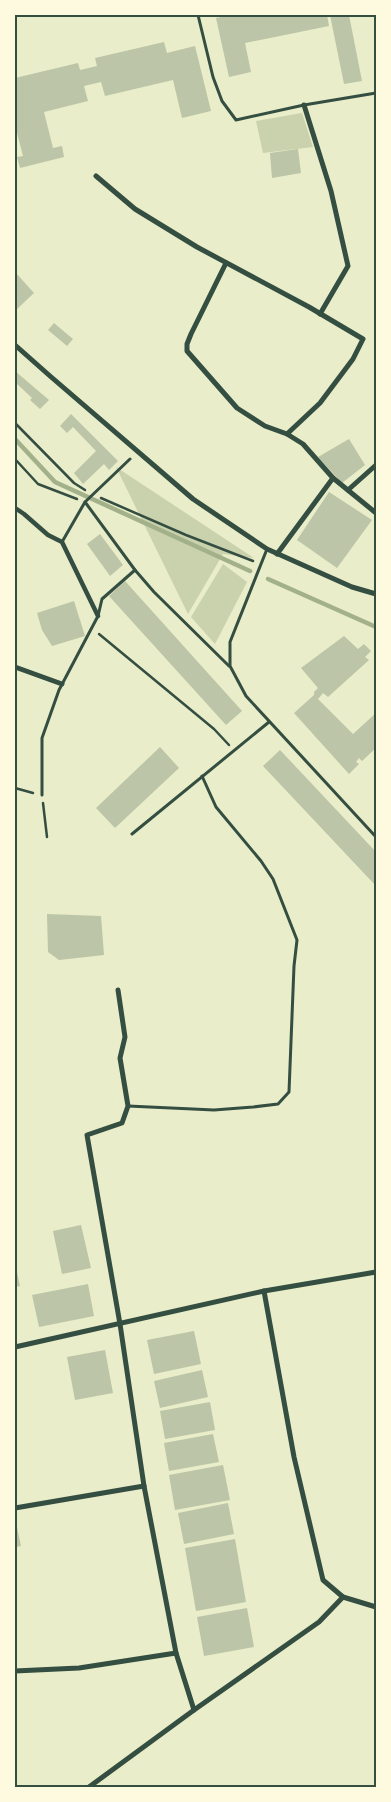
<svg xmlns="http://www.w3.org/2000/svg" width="391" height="1802" font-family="Merriweather,serif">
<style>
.green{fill:#cad2ad}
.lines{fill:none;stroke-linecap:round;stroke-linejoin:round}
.stream{stroke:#a3b18a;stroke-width:4.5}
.building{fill:#bcc5a7}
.path{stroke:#344e41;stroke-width:2.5}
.service{stroke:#344e41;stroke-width:3}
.pedestrian{stroke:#344e41;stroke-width:4.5}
.minor{stroke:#344e41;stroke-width:5}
.neatline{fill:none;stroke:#344e41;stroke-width:2}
</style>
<rect width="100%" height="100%" fill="#e9edc9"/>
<g class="green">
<polygon points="302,113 313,147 263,153 256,121"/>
<polygon points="116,467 254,558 223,554 188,614"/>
<polygon points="223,564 247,582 215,644 191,617"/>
</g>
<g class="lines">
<g class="stream">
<polyline points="15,439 55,482 250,571"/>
<polyline points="268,579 376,627"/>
</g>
</g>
<g class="building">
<polygon points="232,15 327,15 329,26 245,43 251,72 229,77 216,18"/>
<polygon points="330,15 349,15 362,81 344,84"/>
<polygon points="164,42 167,53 195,46 211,111 182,118 173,80 105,96 101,82 84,86 88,101 44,112 53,148 62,146 64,157 20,168 17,157 23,156 15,125 15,78 78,63 80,70 97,66 95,58"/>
<polygon points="298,149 301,173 272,178 270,153"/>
<polygon points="16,273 34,293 16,310 15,274"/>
<polygon points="54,323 73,339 67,346 48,330"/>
<polygon points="15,371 49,400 40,409 30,400 32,398 15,382"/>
<polygon points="71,414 118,461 109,470 104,464 83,484 74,473 96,451 73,427 67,433 60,426"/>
<polygon points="349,439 365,465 342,483 318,457"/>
<polygon points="329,492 372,520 337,568 297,540"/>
<polygon points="100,534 123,565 110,576 87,544"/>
<polygon points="125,581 242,711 226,725 109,596"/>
<polygon points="74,601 85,636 52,646 42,630 37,613"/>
<polygon points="344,636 358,649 364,644 371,651 365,657 369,660 328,697 323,693 318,699 353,734 376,713 376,748 362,761 359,758 356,762 359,764 349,774 294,713 314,695 314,692 318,688 301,668"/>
<polygon points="160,747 179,768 115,828 96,808"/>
<polygon points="280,750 376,852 376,886 263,766"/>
<polygon points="47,914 101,916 104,955 59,960 48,952"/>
<polygon points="81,1225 91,1268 62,1274 53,1231"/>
<polygon points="15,1272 17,1272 20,1286 15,1287"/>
<polygon points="88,1284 94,1316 39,1327 32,1295"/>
<polygon points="194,1331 201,1364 154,1374 147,1340"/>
<polygon points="105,1350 113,1393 75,1400 67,1357"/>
<polygon points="202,1370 208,1397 160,1408 154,1381"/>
<polygon points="210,1402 215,1430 165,1439 160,1411"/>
<polygon points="213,1434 219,1462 169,1471 164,1443"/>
<polygon points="223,1465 230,1500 175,1510 169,1475"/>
<polygon points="228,1503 234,1534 184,1544 178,1513"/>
<polygon points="15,1527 17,1527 21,1546 15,1547"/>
<polygon points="235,1539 246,1602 196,1611 185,1548"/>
<polygon points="247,1608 254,1647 204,1656 197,1617"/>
</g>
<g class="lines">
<g class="path">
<polyline points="15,423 74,483 85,490"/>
<polyline points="15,459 38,484 77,499"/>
<polyline points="101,498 186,535 253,561"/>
<polyline points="99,634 214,729 229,745"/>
<polyline points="15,788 33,793"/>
<polyline points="43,803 47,837"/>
</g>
<g class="service">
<polyline points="198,15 213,77 222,101 236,120 304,105 376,93"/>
<polyline points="130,459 85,502 135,570 154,592 229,666"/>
<polyline points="62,542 85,502"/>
<polyline points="267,549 230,642 230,666 246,696 376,837"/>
<polyline points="42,795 42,738 59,690 98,616 102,599 135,570"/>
<polyline points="132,834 269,722"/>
<polyline points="128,1106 214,1110 253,1107 278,1104 289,1092 294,966 297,940 273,879 261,861 216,807 202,776"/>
</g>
<polyline class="pedestrian" points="15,508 24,514 48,535 62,542 98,616"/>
<g class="minor">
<polyline points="304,105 331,191 348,266 320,314"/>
<polyline points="96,176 135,209 197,247 309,307 363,339 353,359 320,403 287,434 303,444 333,478 376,513"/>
<polyline points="226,263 191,334 187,344 187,351 237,408 265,426 287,434"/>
<polyline points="15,345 50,376 193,499 267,549 352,587 376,594"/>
<polyline points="348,490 376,465"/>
<polyline points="277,554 333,478"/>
<polyline points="15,667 62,684"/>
<polyline points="118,990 125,1037 120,1058 128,1106 122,1123 87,1135 120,1324 144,1486 176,1653 194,1710"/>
<polyline points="264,1291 294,1457 323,1580 343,1597 376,1607"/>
<polyline points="15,1347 264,1291 376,1272"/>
<polyline points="15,1508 144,1486"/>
<polyline points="15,1671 79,1668 176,1653"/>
<polyline points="89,1787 194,1710 319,1622 343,1597"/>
</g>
</g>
<rect width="391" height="1802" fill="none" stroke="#fefae0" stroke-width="32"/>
<rect x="16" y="16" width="359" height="1770" class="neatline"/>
</svg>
